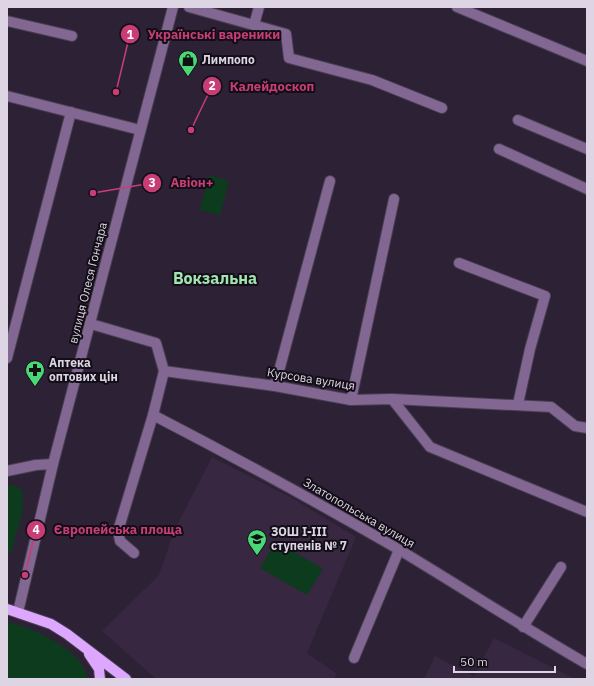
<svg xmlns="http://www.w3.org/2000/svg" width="594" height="686" font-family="'IBM Plex Sans',sans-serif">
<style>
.built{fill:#372741}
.green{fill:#0d3b1d}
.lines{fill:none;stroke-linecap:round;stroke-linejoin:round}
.minor-casing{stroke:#493e51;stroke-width:12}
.major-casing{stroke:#493e51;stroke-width:12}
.minor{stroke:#816791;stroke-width:10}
.major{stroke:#dda6ff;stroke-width:10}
.labels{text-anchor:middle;stroke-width:4;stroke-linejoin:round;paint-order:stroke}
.poi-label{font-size:12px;font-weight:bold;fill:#ddd5e3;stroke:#120d16;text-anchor:start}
.street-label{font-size:12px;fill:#ddd5e3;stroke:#120d16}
.district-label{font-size:16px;font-weight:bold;fill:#a1e4b0;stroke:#120d16}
.leader{fill:none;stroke:#c73e76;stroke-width:1.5}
.callout-dot{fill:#c73e76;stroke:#120d16;stroke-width:1.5}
.mark-label{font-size:12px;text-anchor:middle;font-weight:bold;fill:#fff}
.callout-label{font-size:13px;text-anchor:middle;font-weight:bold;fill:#c73e76;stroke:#120d16;stroke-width:4;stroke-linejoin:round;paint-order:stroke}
</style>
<rect width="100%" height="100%" fill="#2d2135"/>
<g class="built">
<polygon points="212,457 292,498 356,537 307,653 337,674 333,679 156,679 102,631 159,575 174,531"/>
<polygon points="494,638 575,679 424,679 435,656 474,676"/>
</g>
<g class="green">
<polygon points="209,175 229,181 220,215 200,210"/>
<polygon points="12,485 18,487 23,492 22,514 11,553 7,552 7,486"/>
<polygon points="276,541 323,569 307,595 260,568"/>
<path d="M7 622C32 627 85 651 87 679H7Z"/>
</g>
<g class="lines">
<g class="minor-casing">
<g id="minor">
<polyline points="189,7 286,34 289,58 372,80 442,108"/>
<polyline points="457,7 587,61"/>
<polyline points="7,21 72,36"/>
<polyline points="254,25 259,7"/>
<polyline points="7,96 140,130"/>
<polyline points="518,120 587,149"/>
<polyline points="499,149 587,189"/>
<polyline points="459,263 545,296 530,349 518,404"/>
<polyline points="91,324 156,343 164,371 275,386 351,400 392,399 551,407 575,426 587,428"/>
<polyline points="7,358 71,112"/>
<path d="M164 371 153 415C236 458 317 502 398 549 461 587 523 627 587 664"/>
<polyline points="275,386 330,181"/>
<polyline points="392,399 430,447 587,512"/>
<polyline points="351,400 394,199"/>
<polyline points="7,471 36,465 53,464"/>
<polyline points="134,553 120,541 118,531 153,415"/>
<polyline points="18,612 53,464 173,7"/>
<polyline points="523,627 561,567"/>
<polyline points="354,658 399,550"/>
</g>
</g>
<g class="major-casing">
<g id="major">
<polyline points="7,609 51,624 67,634 126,679"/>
<polyline points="89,654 99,669 100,679"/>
</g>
</g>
<use href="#minor" class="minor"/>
<use href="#major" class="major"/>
</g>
<defs>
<g id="shop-pin" transform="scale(1)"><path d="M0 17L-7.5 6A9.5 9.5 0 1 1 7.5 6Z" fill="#49d778" stroke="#120d16"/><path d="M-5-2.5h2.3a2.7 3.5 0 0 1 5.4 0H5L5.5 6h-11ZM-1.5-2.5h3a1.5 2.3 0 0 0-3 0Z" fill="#111"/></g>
<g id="pharmacy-pin" transform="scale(1)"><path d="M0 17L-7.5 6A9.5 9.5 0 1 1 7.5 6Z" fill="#49d778" stroke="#120d16"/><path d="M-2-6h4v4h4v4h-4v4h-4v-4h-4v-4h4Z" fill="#111"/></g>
<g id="school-pin" transform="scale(1)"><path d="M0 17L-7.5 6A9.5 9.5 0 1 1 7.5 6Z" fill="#49d778" stroke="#120d16"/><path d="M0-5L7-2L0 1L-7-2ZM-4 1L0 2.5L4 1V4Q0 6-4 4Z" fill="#111"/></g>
</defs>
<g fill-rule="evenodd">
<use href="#shop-pin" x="188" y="60"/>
<use href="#pharmacy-pin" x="35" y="370"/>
<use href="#school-pin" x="257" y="539"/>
</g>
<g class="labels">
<g class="poi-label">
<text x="202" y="64">Лимпопо</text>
<text x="49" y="367">Аптека<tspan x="49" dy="14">оптових цін</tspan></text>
<text x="271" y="536">ЗОШ І-ІІІ<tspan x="271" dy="14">ступенів № 7</tspan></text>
</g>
<g class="street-label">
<text transform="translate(88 283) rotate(-76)" y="4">вулиця Олеся Гончара</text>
<text transform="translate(311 379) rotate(9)" y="4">Курсова вулиця</text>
<text transform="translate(359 513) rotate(30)" y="4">Златопольська вулиця</text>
</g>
<g class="district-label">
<text x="215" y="284">Вокзальна</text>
</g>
</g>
<path class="leader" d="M116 92L130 34M191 130L212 86M93 193L152 183M25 575L36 530"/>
<g class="callout-dot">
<circle cx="116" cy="92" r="4"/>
<circle cx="191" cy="130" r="4"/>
<circle cx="93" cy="193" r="4"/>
<circle cx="25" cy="575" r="4"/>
<circle cx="130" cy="34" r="10"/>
<circle cx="212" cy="86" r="10"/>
<circle cx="152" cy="183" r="10"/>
<circle cx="36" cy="530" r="10"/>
</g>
<g class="mark-label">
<text x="130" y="39">1</text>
<text x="212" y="90">2</text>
<text x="152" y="187">3</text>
<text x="36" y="534">4</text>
</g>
<g class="callout-label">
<text x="214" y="39">Українські вареники</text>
<text x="272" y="91">Калейдоскоп</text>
<text x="192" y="187">Авіон+</text>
<text x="118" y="534">Європейська площа</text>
</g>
<rect width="594" height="686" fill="none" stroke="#ddd5e3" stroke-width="16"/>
<path d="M454 666v6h101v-6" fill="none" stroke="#ddd5e3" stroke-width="2"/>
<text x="460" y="666" font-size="12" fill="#ddd5e3" stroke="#120d16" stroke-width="3" paint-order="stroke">50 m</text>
</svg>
